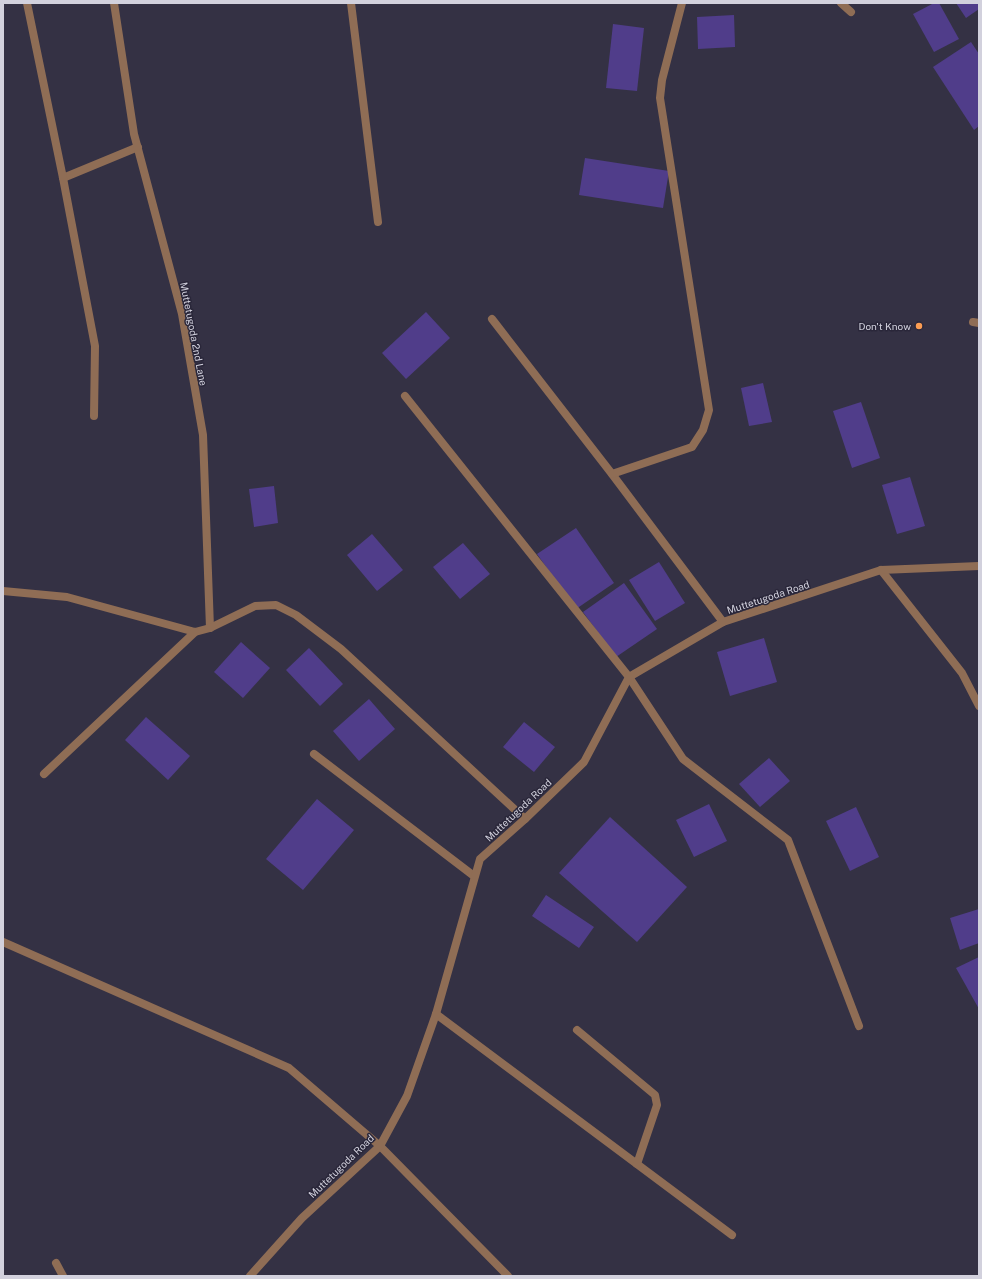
<svg xmlns="http://www.w3.org/2000/svg" width="982" height="1279" font-family="'Public Sans',sans-serif">
<style>
.building{fill:#503d8a}
.lines{fill:none;stroke-linecap:round;stroke-linejoin:round}
.service{stroke:#8f6d55;stroke-width:8}
.minor{stroke:#8f6d55;stroke-width:8}
.tertiary{stroke:#8f6d55;stroke-width:8}
.poi-dot{fill:#fc9d53;stroke:#2a273a;stroke-width:1.5}
.labels{text-anchor:middle;stroke-width:3;stroke-linejoin:round;paint-order:stroke}
.poi-label{font-size:10px;fill:#d2d1dd;stroke:#2a273a;text-anchor:end}
.street-label{font-size:10px;fill:#d2d1dd;stroke:#2a273a}
</style>
<rect width="100%" height="100%" fill="#343144"/>
<g class="building">
<polygon points="934,3 939,3 959,39 934,52 913,14"/>
<polygon points="956,3 979,3 979,9 966,18"/>
<polygon points="734,15 735,47 698,49 697,17"/>
<polygon points="613,24 644,28 637,91 606,88"/>
<polygon points="971,42 979,54 979,126 974,130 933,67"/>
<polygon points="585,158 669,171 663,208 579,195"/>
<polygon points="426,312 450,338 406,379 382,353"/>
<polygon points="763,383 772,422 749,426 741,388"/>
<polygon points="861,402 880,458 852,468 833,411"/>
<polygon points="910,477 925,526 897,534 882,485"/>
<polygon points="274,486 278,523 254,527 249,489"/>
<polygon points="576,528 614,583 576,609 537,554"/>
<polygon points="372,534 403,570 377,591 347,555"/>
<polygon points="463,543 490,574 460,599 433,567"/>
<polygon points="659,562 685,603 655,621 629,580"/>
<polygon points="624,583 657,629 616,657 583,612"/>
<polygon points="764,638 777,682 730,696 717,652"/>
<polygon points="241,642 270,668 243,698 214,672"/>
<polygon points="309,648 343,684 320,706 286,670"/>
<polygon points="369,699 395,729 359,761 333,731"/>
<polygon points="146,717 190,756 168,780 125,740"/>
<polygon points="524,722 555,747 534,772 503,747"/>
<polygon points="769,758 790,781 760,807 739,784"/>
<polygon points="317,799 354,830 303,890 266,859"/>
<polygon points="709,804 727,841 694,857 676,820"/>
<polygon points="856,807 879,857 850,871 826,821"/>
<polygon points="610,817 687,887 637,942 559,873"/>
<polygon points="546,895 594,927 579,948 532,916"/>
<polygon points="979,909 979,943 960,950 950,918"/>
<polygon points="979,957 979,1009 956,968"/>
</g>
<g class="lines">
<polyline class="service" points="63,178 138,147"/>
<g class="minor">
<polyline points="27,3 63,178 95,346 94,416"/>
<polyline points="114,3 134,134 182,314 203,435 210,628"/>
<polyline points="351,3 378,222"/>
<polyline points="841,3 851,12"/>
<polyline points="492,319 612,474 723,622"/>
<polyline points="973,322 979,323"/>
<polyline points="405,396 629,677 683,759 788,840 859,1026"/>
<polyline points="612,474 692,447 703,430 709,410 660,98 662,80 682,3"/>
<polyline points="881,570 962,673 979,706"/>
<polyline points="3,591 67,597 195,632 210,628 255,606 276,605 296,615 341,649 525,819"/>
<polyline points="314,754 474,876"/>
<polyline points="44,774 195,632"/>
<polyline points="3,942 289,1068 380,1146 508,1276"/>
<polyline points="436,1014 732,1235"/>
<polyline points="577,1030 655,1095 657,1105 637,1164"/>
<polyline points="56,1263 63,1276"/>
</g>
<polyline class="tertiary" points="250,1276 302,1218 380,1146 407,1096 436,1014 480,859 525,819 584,762 629,677 723,622 881,570 979,566"/>
</g>
<circle class="poi-dot" cx="919" cy="326" r="4"/>
<g class="labels">
<g class="poi-label">
<text x="911" y="330">Don't Know</text>
</g>
<g class="street-label">
<text transform="translate(194 334) rotate(79)" y="4">Muttetugoda 2nd Lane</text>
<text transform="translate(768 597) rotate(-18)" y="4">Muttetugoda Road</text>
<text transform="translate(518 810) rotate(-43)" y="4">Muttetugoda Road</text>
<text transform="translate(341 1166) rotate(-44)" y="4">Muttetugoda Road</text>
</g>
</g>
<rect width="982" height="1279" fill="none" stroke="#d2d1dd" stroke-width="8"/>
</svg>
